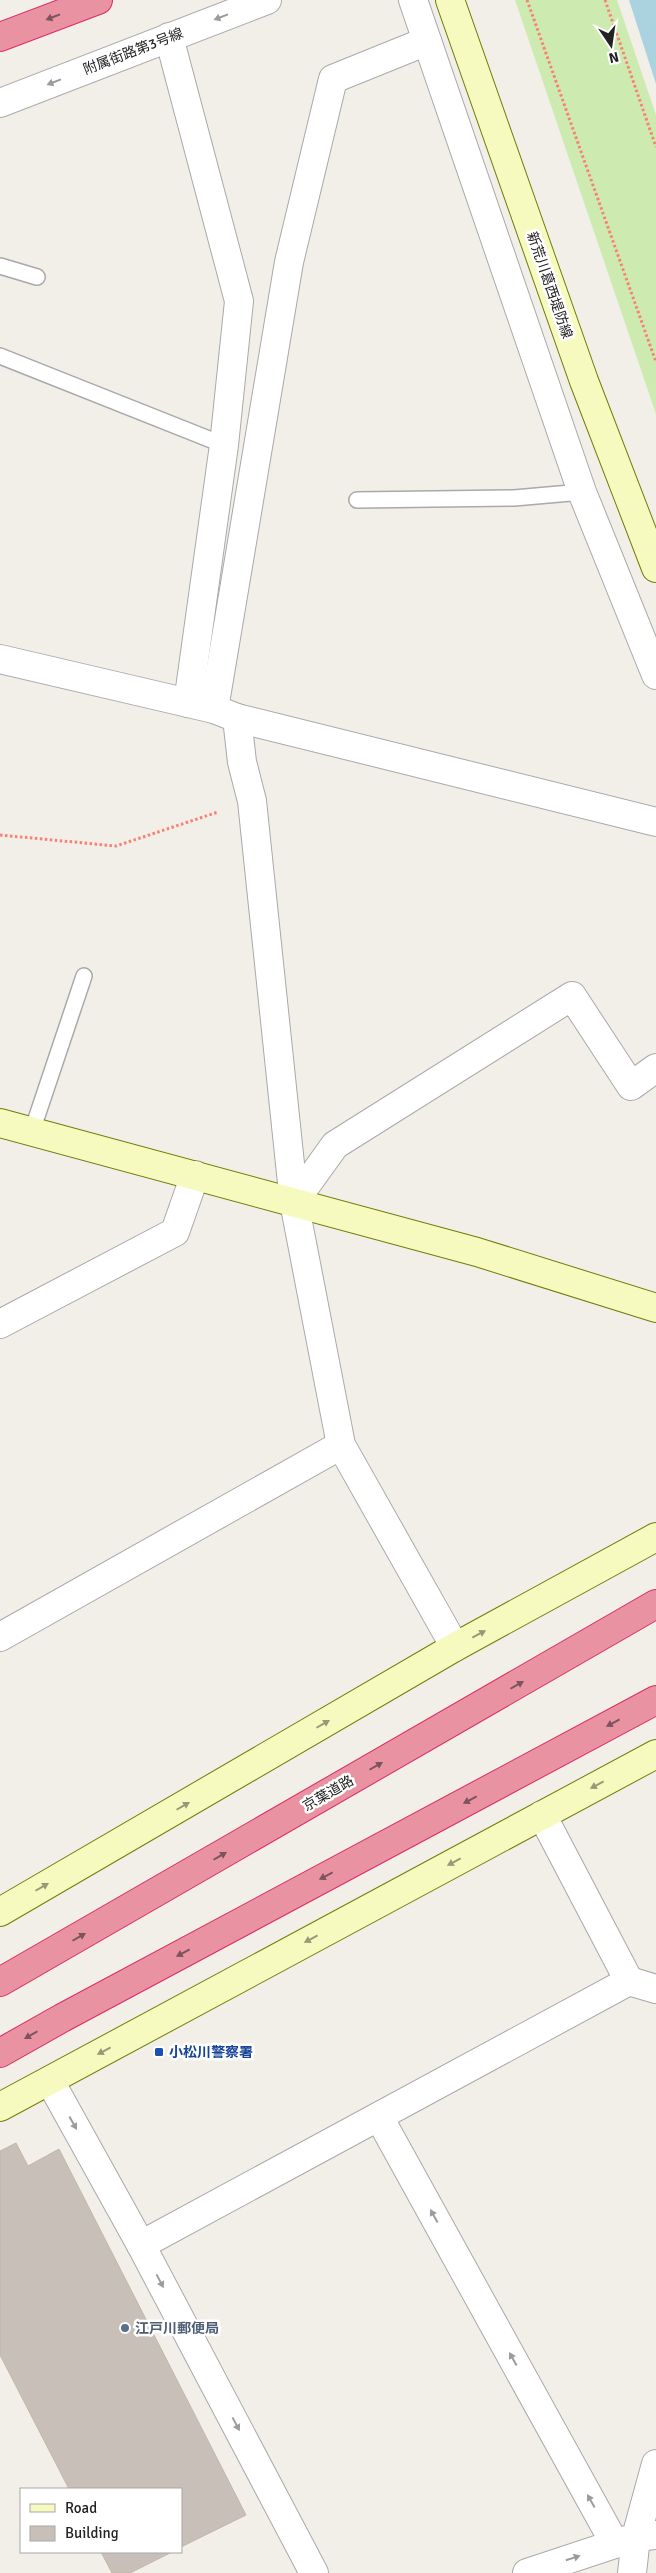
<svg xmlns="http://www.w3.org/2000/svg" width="656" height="2573" font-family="Signika,'Noto Sans JP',sans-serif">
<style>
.grass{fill:#cdebb0}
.water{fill:#aad3df}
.building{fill:#c7bfb8;stroke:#c4b6ab}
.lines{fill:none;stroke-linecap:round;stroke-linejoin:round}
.lane-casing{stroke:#a9a9a9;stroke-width:18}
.street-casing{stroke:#a9a9a9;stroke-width:30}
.secondary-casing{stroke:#707d05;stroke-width:30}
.highway-casing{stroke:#dc2a67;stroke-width:30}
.path{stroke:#fa8072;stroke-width:3;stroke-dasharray:2.5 2.5;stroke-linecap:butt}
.lane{stroke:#fff;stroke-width:15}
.street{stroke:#fff;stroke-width:28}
.secondary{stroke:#f7fabf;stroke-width:28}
.highway{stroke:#e892a2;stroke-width:28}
.oneway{fill:#7b545c}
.oneway2{fill:#9c9c9c}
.oneway3{fill:#979978}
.transit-dot{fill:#1a4fb4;stroke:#fff;stroke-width:2}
.service-dot{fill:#5c6f8a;stroke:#fff;stroke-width:2}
.labels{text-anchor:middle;stroke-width:5;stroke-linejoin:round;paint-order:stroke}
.street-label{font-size:14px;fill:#222;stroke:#fff}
.transit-label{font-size:14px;font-weight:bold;fill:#164399;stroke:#fff;text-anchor:start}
.service-label{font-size:14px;font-weight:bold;fill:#4e5e75;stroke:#fff;text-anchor:start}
</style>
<rect width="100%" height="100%" fill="#f2efe9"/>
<polygon class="grass" points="515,0 617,0 656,115 656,414"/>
<polygon class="water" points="629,0 656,0 656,84"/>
<g class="building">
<polygon points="16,2143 28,2166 59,2149 246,2515 181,2547 181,2489 69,2489 0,2355 0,2151"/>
<polygon points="101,2552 172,2552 130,2573 112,2573"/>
</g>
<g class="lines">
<g class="lane-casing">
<g id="lane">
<polyline points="0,266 37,277"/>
<polyline points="0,356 224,445"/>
<polyline points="357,500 514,498 582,492"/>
<polyline points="32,1131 84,976"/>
</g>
</g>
<g class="street-casing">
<g id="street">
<polyline points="413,0 582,492 656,675"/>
<polyline points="169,37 239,301 224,445 188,703"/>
<polyline points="0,103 267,0"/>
<polyline points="0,659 214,709 237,718 656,822"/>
<polyline points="214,709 289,262 333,79 427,41"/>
<polyline points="237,718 242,762 252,801 294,1202 341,1445 455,1647"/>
<polyline points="294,1202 335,1145 572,996 631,1086 656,1068"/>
<polyline points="0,1324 175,1232 195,1175"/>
<polyline points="0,1637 341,1445"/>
<polyline points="542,1815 629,1981"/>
<polyline points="50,2081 141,2245 314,2573"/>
<polyline points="379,2117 615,2544"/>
<polyline points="141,2245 629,1981 656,1989"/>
<polyline points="527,2573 636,2537 656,2535"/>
<polyline points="632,2573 636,2537 656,2464"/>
</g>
</g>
<g class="secondary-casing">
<g id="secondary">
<polyline points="450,0 584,381 656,568"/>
<polyline points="0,1123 477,1252 656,1308"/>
<polyline points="0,1912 455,1647 656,1537"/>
<polyline points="0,2107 656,1754"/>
</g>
</g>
<g class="highway-casing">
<g id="highway">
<polyline points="0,37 98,0"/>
<polyline points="0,1982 656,1604"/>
<polyline points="0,2053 62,2018 656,1700"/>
</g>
</g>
<g class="path">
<polyline points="527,0 656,362"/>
<polyline points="605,0 656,147"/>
<polyline points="0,835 116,846 218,812"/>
</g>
<use href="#lane" class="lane"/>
<use href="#street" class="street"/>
<use href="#secondary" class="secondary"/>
<use href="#highway" class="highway"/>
</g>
<defs><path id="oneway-solid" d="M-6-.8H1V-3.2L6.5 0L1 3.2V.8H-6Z" transform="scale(1.25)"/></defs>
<g class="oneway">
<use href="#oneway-solid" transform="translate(53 17) rotate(159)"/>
<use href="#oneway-solid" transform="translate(517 1685) rotate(-30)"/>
<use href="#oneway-solid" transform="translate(613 1723) rotate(152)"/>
<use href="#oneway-solid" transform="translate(376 1766) rotate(-30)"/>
<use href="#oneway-solid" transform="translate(470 1800) rotate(152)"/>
<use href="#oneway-solid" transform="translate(220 1856) rotate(-30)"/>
<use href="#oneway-solid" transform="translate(326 1876) rotate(152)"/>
<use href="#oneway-solid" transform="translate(79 1937) rotate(-30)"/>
<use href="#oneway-solid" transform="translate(183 1953) rotate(152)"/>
<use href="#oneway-solid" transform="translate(31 2035) rotate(150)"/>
</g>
<g class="oneway2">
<use href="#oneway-solid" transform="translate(221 17) rotate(159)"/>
<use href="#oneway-solid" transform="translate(54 82) rotate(159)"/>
<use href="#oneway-solid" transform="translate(73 2123) rotate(61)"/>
<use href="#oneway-solid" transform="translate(434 2216) rotate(-119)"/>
<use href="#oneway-solid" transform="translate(160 2281) rotate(62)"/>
<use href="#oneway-solid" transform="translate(513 2359) rotate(-119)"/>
<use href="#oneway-solid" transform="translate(236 2424) rotate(62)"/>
<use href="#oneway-solid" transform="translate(591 2501) rotate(-119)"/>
<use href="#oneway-solid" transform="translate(573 2558) rotate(-18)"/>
</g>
<g class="oneway3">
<use href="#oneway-solid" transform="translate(479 1634) rotate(-28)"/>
<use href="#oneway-solid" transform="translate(323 1724) rotate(-30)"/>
<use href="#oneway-solid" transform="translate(597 1785) rotate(152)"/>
<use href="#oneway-solid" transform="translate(183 1806) rotate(-30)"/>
<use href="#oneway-solid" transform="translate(454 1862) rotate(152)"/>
<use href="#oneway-solid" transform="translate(42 1887) rotate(-30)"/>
<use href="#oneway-solid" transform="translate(311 1939) rotate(152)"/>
<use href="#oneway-solid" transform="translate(104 2051) rotate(152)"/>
</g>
<rect class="transit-dot" x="154" y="2047" width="10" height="10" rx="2.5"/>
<circle class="service-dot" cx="125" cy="2328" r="5"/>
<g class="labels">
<g class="street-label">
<text transform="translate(133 51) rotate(-21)" y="5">附属街路第3号線</text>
<text transform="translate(550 285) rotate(71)" y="5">新荒川葛西堤防線</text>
<text transform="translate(328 1793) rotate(-30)" y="5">京葉道路</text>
</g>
<g class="transit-label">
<text x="169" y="2057">小松川警察署</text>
</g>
<g class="service-label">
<text x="135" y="2333">江戸川郵便局</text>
</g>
</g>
<rect x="20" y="2488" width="162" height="65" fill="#ffffff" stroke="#a7a7a7"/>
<rect x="30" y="2504" width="25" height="8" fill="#f7fabf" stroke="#a7a7a7"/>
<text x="65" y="2513" font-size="15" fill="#222222">Road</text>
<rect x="30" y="2526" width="25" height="15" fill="#c7bfb8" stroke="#a7a7a7"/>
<text x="65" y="2538" font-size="15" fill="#222222">Building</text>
<g transform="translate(611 45) rotate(167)" stroke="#ffffff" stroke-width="4" paint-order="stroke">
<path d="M0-4L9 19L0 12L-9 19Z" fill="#222222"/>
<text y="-8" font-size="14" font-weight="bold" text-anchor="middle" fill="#222222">N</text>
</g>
</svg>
